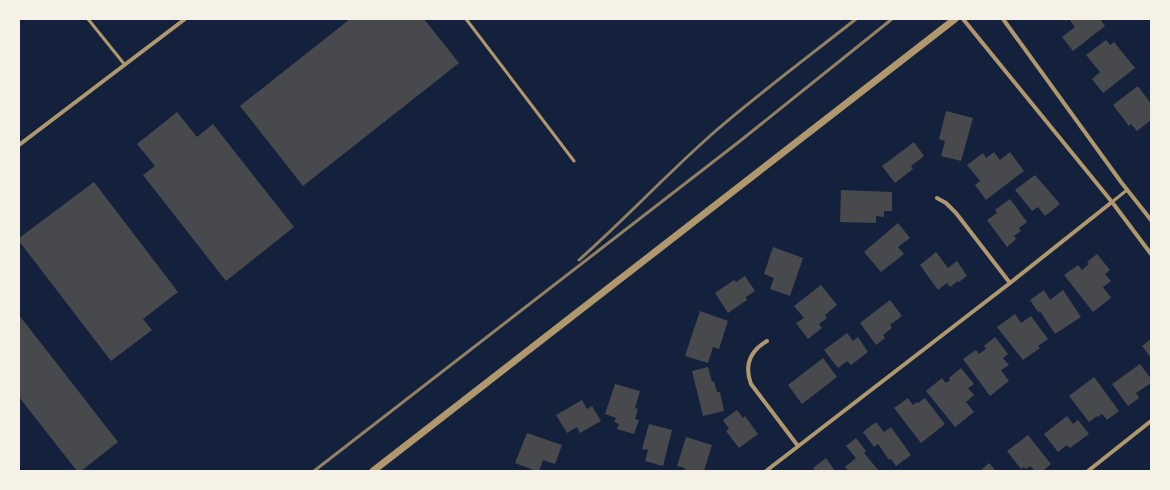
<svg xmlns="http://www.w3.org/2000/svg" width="1170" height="490" font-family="Quicksand,sans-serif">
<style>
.building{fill:#48494c}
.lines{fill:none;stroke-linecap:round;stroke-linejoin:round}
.service{stroke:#b1986c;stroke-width:3}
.minor{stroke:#b1986c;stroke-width:4}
.tertiary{stroke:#b1986c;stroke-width:7}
.rail{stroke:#918062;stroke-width:3}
</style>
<rect width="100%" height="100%" fill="#14213d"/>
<g class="building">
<polygon points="350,19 424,19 459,63 303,186 240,106"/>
<polygon points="1064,19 1100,19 1105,26 1073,51 1062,37 1075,27 1069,19 1066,21"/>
<polygon points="1106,40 1110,45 1114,42 1135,68 1103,93 1092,79 1100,72 1086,55"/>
<polygon points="1138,86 1151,104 1151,120 1137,131 1131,124 1129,126 1113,105"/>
<polygon points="946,111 973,118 961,161 941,156 945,141 939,139"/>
<polygon points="177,112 197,137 213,124 294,227 226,281 143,175 155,166 137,144"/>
<polygon points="914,142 924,156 911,166 913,169 895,183 882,166"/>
<polygon points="994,152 1000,160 1010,152 1024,171 986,200 975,185 980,181 967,165 983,153 986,158"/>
<polygon points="1035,175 1060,204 1045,216 1038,207 1032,211 1015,190"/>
<polygon points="94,182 178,292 143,319 152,330 111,361 19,241 19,238"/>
<polygon points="841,190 892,192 892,211 884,211 884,217 876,216 876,223 840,222"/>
<polygon points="1010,199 1027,222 1019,228 1021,231 1014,236 1016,239 1007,247 987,220 997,213 995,210"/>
<polygon points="898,223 910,238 898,247 904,254 881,272 864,252"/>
<polygon points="773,247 803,258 790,296 770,289 774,278 764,274"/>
<polygon points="936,252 948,268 957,261 967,276 959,282 958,281 950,287 947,283 938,290 920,265"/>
<polygon points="1097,254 1110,270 1105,274 1111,281 1103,287 1111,298 1093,312 1064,275 1078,265 1082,270 1089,264 1087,262"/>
<polygon points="745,276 755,291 746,297 747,300 728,313 715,293 734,280 736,282"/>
<polygon points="821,285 837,305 825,315 827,318 819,324 822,328 808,339 796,323 804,318 794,306"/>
<polygon points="1044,290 1050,300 1063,290 1081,317 1055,334 1040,311 1038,312 1030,300"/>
<polygon points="890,300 902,316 890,325 892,328 883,335 885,338 876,345 860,323"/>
<polygon points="700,311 728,321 719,349 713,347 708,363 685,356"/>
<polygon points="1015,314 1021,323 1031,316 1048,339 1038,346 1040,348 1023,360 997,327"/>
<polygon points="19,315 118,442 81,471 77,471 19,397"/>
<polygon points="847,333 853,341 858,337 868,352 851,365 847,361 838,368 824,350"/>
<polygon points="995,337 1008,354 1003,358 1009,365 1001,370 1009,381 990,396 963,359 976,350 979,354 986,349 984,346"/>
<polygon points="1151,339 1151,358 1142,346"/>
<polygon points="823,358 837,377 802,404 788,385"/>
<polygon points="1140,364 1151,379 1151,383 1136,393 1139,398 1128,406 1112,384"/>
<polygon points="708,367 712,382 714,381 717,392 720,392 724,411 703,416 692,371"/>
<polygon points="961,368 974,384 968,388 974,395 966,402 974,412 955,427 926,391 942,378 946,383 950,380 949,378"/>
<polygon points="1094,377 1119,411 1107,420 1102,414 1098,417 1097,416 1089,422 1069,396"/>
<polygon points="615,384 640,391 635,408 638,409 635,419 639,420 634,434 617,429 619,424 614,422 616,418 605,414"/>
<polygon points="908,398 913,405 917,402 918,403 925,398 945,424 921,443 894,408"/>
<polygon points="582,400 587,409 592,406 601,421 580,433 577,427 567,433 556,415"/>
<polygon points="737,410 743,418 745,416 758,434 739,448 726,431 729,429 723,420"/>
<polygon points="1067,416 1073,424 1078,420 1089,434 1070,448 1067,445 1058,452 1044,434"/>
<polygon points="876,422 884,432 891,427 911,455 896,466 891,459 889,460 878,444 874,447 863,432"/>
<polygon points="649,424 672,430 663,466 645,461 648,450 642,449"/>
<polygon points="527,433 562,445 555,464 543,460 539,471 536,471 515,463"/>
<polygon points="1028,435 1051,464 1043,471 1035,471 1030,466 1026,469 1024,467 1021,469 1007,451"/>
<polygon points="686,437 712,445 704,471 684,471 685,468 677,466"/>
<polygon points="856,438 866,451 864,453 879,471 849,471 845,467 856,458 846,446"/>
<polygon points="826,458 835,471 815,471 813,468"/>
<polygon points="989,463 996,471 980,471"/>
</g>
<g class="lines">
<g class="service">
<polyline points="88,19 125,65"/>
<polyline points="466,19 574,161"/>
<polyline points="1112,202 1127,190"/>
</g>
<g class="minor">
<polyline points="963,19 1112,202 1151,254"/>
<polyline points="1003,19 1121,182 1151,220"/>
<polyline points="19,145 185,19"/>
<polyline points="937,198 946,203 956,213 1010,283"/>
<path d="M767 341C750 351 744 365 751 384L798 446"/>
<polyline points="766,471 1010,283 1112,202"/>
<polyline points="1088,471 1151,421"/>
</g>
<polyline class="tertiary" points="373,471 955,19"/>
<g class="rail">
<path d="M579 260C624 220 666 175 711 135 758 94 808 57 856 19"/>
<polyline points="314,471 740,141 892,19"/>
</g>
</g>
<rect width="1170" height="490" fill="none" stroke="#f6f1e7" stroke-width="40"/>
</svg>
